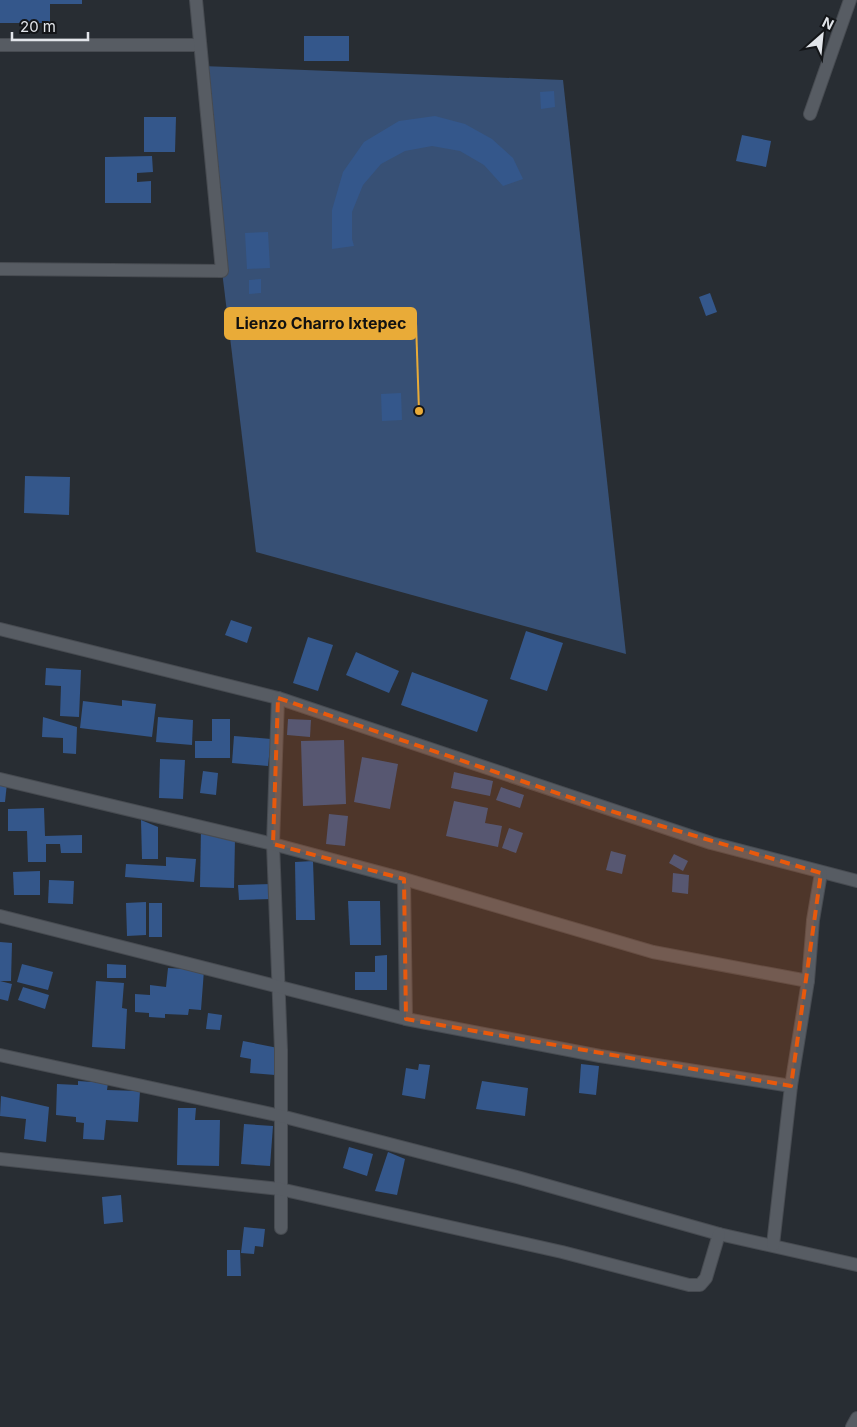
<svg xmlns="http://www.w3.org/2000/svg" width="857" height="1427" font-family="Inter,sans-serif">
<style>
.garden{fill:#375075}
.building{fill:#34578b}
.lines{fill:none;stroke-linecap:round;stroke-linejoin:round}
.minor-casing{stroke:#474b51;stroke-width:14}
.minor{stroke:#575c63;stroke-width:12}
.marked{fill:#e8590c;fill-opacity:0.2;stroke:#e8590c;stroke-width:4;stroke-dasharray:10 6;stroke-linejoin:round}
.leader{fill:none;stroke:#e9ab38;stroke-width:2}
.callout-dot{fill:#e9ab38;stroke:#131518;stroke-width:2}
.callout{fill:#e9ab38;stroke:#e9ab38;stroke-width:2}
.callout-label{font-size:16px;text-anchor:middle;font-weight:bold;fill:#111}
</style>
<rect width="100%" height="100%" fill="#282d33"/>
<polygon class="garden" points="202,66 563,80 626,654 256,552 222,271"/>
<g class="building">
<polygon points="0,0 82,0 82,4 50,4 50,23 0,23"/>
<rect x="304" y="36" width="45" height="25"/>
<polygon points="554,91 555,107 541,109 540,92"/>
<polygon points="435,116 465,124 492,139 513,158 523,179 503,186 484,165 460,151 432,146 405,151 381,164 363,185 352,212 352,239 354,246 332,249 332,210 343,172 364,142 399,121"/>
<polygon points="144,117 176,117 175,152 144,152"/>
<polygon points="742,135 771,141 766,167 736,161"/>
<polygon points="152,156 153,172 137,173 137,182 151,181 151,203 105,203 105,157"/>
<polygon points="268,232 270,268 247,269 245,233"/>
<polygon points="261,279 261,293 249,294 249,280"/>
<polygon points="710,293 717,312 706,316 699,297"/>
<polygon points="401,393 402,420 382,421 381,394"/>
<polygon points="25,476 70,477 69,515 24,513"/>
<polygon points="231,620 252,627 247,643 225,635"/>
<polygon points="526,631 563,643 547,691 510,679"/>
<polygon points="308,637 333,645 318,691 293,683"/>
<polygon points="356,652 399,671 389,693 346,675"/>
<polygon points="46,668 81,670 79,717 60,716 61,686 45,685"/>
<polygon points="412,672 488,700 477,732 401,705"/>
<polygon points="122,700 156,704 152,737 80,728 83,701 122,706"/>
<polygon points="43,717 77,727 76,754 63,753 63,738 42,737"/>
<polygon points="158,717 193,720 192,745 156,742"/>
<polygon points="212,719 230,719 230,758 195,758 195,741 212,741"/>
<polygon points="288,719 311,720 310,737 287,735"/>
<polygon points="234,736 271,739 268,766 232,763"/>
<polygon points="344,740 346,804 303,806 301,741"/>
<polygon points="362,757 398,764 390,809 354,802"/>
<polygon points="160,759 185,760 183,799 159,798"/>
<polygon points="203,771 218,773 216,795 200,793"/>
<polygon points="454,772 493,781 490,796 451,788"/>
<polygon points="0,782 7,783 5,802 0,802"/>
<polygon points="501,787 524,795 520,808 496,800"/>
<polygon points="454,801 488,808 485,823 502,826 498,847 446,836"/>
<polygon points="44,808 45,836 82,835 82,853 61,853 60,844 46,844 46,862 28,862 27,831 8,831 8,809"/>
<polygon points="329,814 348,816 345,846 326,844"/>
<polygon points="141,820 158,827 158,859 142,859"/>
<polygon points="201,828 235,839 234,888 200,887"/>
<polygon points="509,828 523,833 516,853 502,848"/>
<polygon points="611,851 626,855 622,874 606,870"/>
<polygon points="674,854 688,861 683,871 669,863"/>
<polygon points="166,857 196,859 194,882 125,877 126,864 166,866"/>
<polygon points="313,861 315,920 296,920 295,862"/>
<polygon points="40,871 40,895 14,895 13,872"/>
<polygon points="673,873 689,875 688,894 672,892"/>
<polygon points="49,880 74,881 73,904 48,903"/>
<polygon points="272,884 273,899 239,900 238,885"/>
<polygon points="348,901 380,901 381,945 350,945"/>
<polygon points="146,902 146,935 127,936 126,903"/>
<rect x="149" y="903" width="13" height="34"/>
<polygon points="0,942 12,943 11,981 0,981"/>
<polygon points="387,955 387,990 355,990 355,972 375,972 375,956"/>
<polygon points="22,964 53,972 48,990 17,982"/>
<polygon points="107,964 126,965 126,978 107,978"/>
<polygon points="168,968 204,970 201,1010 189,1009 188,1015 165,1014 165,1018 149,1017 149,1013 135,1012 135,994 150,995 150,985 166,987"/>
<polygon points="0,981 12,984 8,1001 0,999"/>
<polygon points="96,981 124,983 122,1008 127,1009 125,1049 92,1047"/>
<polygon points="23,987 49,995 45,1009 18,1000"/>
<polygon points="208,1013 222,1015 220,1030 206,1029"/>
<polygon points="243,1041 278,1048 275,1075 250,1073 251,1059 240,1057"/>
<polygon points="419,1064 430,1065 425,1099 402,1095 406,1068 418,1070"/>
<polygon points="581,1064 599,1066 596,1095 579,1093"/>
<polygon points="78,1081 108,1083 107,1090 140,1091 138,1122 106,1120 104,1140 83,1139 84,1123 76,1122 76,1117 56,1115 57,1084 78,1085"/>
<polygon points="482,1081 528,1088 525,1116 476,1109"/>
<polygon points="1,1096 49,1107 46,1142 24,1139 26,1119 0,1116"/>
<polygon points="178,1108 196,1108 195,1120 220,1120 219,1166 177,1165"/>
<polygon points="244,1124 273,1126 270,1166 241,1164"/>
<polygon points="349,1147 373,1154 367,1176 343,1168"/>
<polygon points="388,1152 405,1159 397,1195 375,1191"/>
<polygon points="121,1195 123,1222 104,1224 102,1197"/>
<polygon points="244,1227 265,1229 263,1247 255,1246 254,1254 241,1253"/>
<polygon points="227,1250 240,1250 241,1276 227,1276"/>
</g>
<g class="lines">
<g class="minor-casing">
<g id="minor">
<polyline points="0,45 199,45"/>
<polyline points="810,114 850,0"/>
<polyline points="0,269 222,271 196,0"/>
<polyline points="0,629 278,698 711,843 857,881"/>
<polyline points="278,698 273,844 281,1050 281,1228"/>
<polyline points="0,779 273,844 404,879 653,952 808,981 813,920 821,873"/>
<polyline points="404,879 406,1019"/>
<polyline points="0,916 406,1019 600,1056 791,1086"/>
<polyline points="0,1055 281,1116 517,1177 719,1234 857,1265"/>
<polyline points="0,1159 280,1189 562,1252 689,1285 700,1285 706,1278 719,1234"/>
<polyline points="773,1245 791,1086 808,981"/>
<polyline points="852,1427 857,1418"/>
</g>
</g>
<use href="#minor" class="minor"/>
</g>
<path class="marked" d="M278 698 604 809 821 873 791 1086 406 1019 404 879 273 844Z"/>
<path class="leader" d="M419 411L416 323"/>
<circle class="callout-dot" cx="419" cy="411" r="5"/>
<rect class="callout" x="225" y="308" width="191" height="31" rx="5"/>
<g class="callout-label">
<text x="321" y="329">Lienzo Charro Ixtepec</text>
</g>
<g transform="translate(822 35) rotate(27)" stroke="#131518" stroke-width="4" paint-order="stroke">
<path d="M0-4L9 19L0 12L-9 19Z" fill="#e2e5ea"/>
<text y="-8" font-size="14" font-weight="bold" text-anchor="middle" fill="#e2e5ea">N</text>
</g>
<path d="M12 32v8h76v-8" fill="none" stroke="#e2e5ea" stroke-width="2.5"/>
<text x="20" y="32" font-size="15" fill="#e2e5ea" stroke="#131518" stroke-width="4" paint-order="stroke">20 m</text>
</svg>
